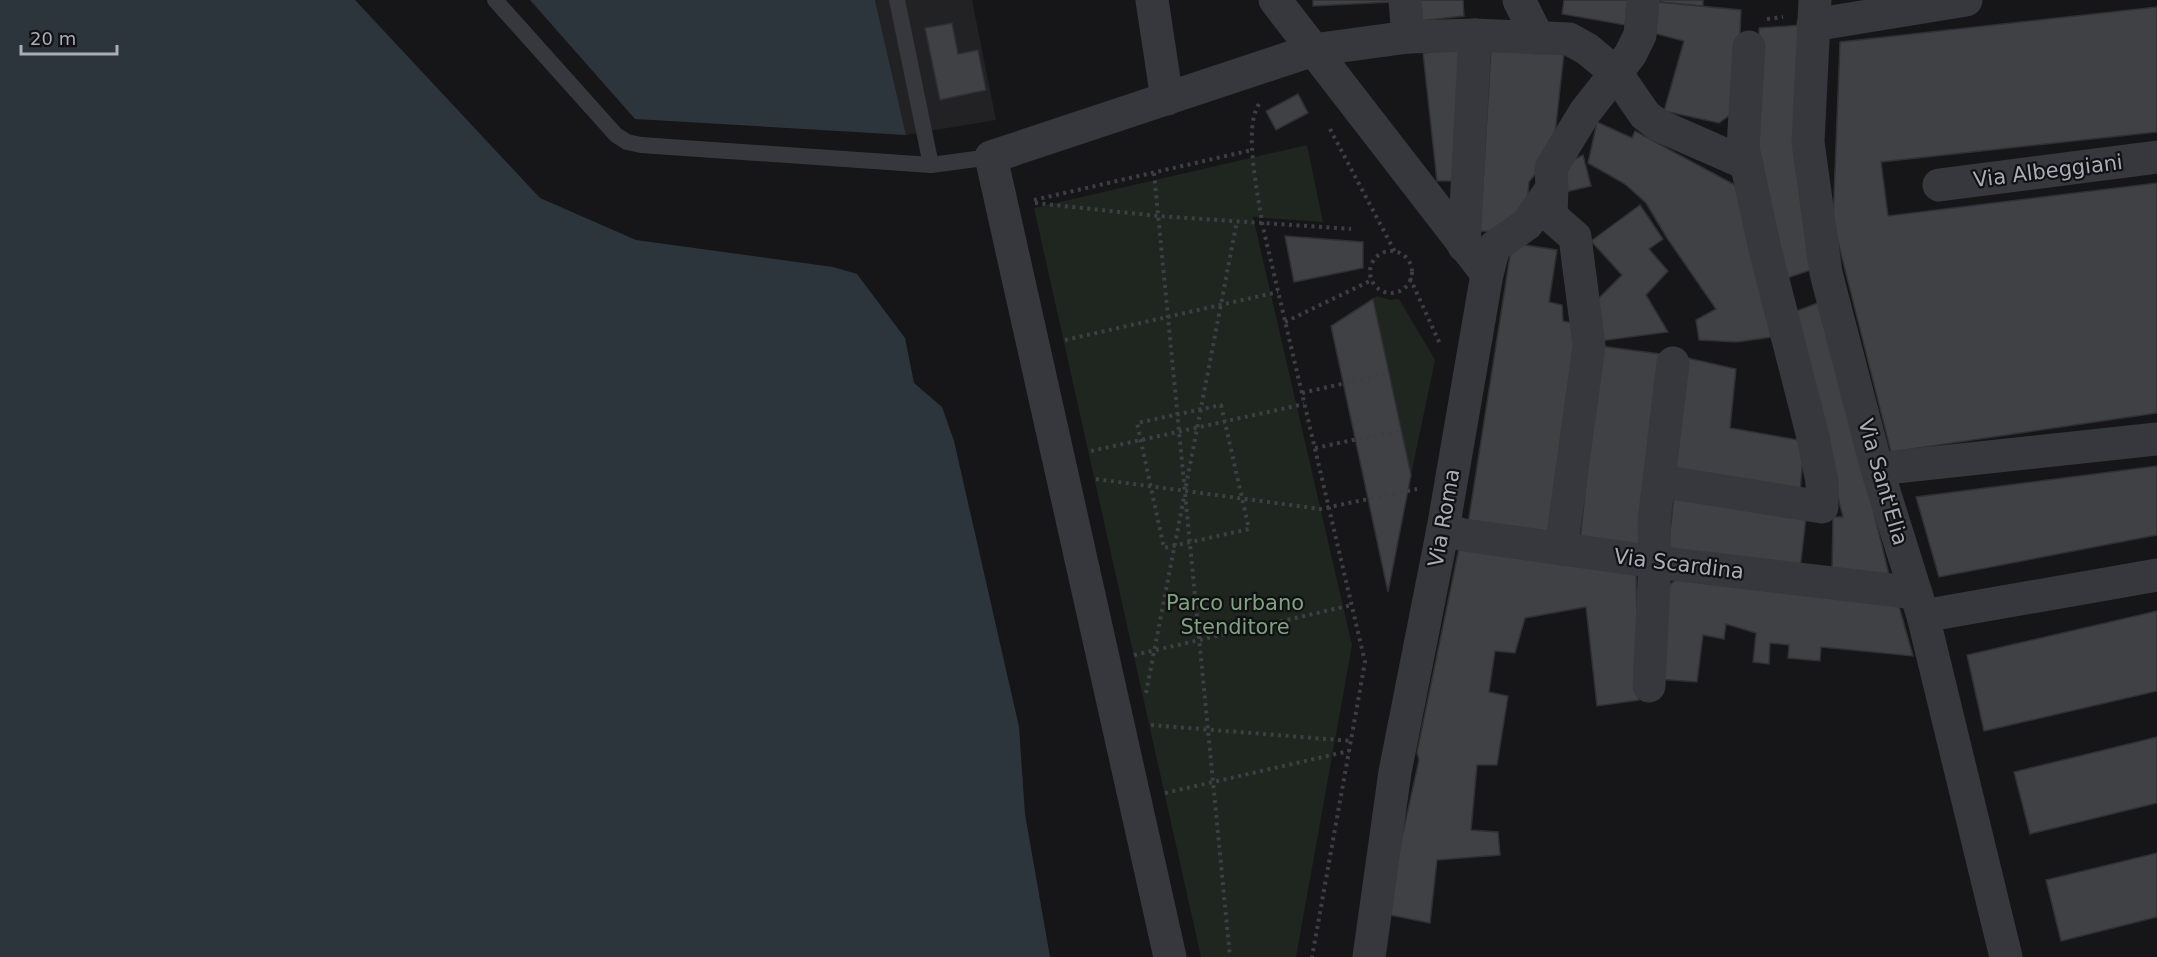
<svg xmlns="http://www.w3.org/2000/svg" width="2157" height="957" font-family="'DejaVu Sans',sans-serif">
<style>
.built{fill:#222225}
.green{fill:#1e261f}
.water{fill:#2c353c}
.building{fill:#404145;stroke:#303034;stroke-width:1.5}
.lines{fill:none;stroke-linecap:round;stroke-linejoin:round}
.path{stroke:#3d3f44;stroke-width:4;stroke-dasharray:3 4.5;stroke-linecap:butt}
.lane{stroke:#37383d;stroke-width:16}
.street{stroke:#37383d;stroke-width:33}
.labels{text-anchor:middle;stroke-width:4.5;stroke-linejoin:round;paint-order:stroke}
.street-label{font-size:21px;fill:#a8adb8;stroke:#111113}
.park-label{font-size:21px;fill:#7fa381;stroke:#111113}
</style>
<rect width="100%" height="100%" fill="#161618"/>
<polygon class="built" points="875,0 972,0 996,120 906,135"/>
<g class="green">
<polygon points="1307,145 1323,222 1253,217 1352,645 1296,957 1201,957 1034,208"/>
<polygon points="1377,296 1390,300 1399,299 1435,360 1411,475 1373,299"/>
</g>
<g class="water">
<polygon points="0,0 355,0 540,198 636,240 833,267 857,274 905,338 914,383 942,407 954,441 1019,727 1025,814 1050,957 0,957"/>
<polygon points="530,0 875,0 906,135 635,119"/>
</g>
<g class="building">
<polygon points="1313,0 1392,0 1392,2 1313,6"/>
<polygon points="1417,0 1463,0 1464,16 1419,21"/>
<polygon points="1564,0 1629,0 1625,25 1562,14"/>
<polygon points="1659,0 1703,0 1703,6 1658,2"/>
<polygon points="1658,2 1741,10 1738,80 1734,112 1719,123 1664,111 1684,41 1653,33"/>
<polygon points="2157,7 2157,132 1881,162 1888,216 2157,183 2157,413 1891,452 1833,222 1840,42"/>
<polygon points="952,23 958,54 978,50 986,90 940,100 925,28"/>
<polygon points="1802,25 1814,269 1784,279 1758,149 1759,28"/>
<polygon points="1463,49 1459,181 1437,181 1423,53"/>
<polygon points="1491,49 1564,53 1553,152 1529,182 1527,206 1504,232 1480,231"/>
<polygon points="1298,94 1308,113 1276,130 1266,111"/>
<polygon points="1597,122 1632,138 1635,131 1735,185 1772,337 1737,342 1699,340 1696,320 1716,309 1667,238 1646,203 1625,184 1588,163"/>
<polygon points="1583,155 1591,186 1561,193 1564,165"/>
<polygon points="1640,205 1663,239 1649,249 1668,271 1646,295 1668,332 1600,341 1593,304 1622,275 1591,241"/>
<polygon points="1285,236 1363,242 1363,268 1294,282"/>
<polygon points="1512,243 1557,250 1549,302 1562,305 1563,321 1581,325 1553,535 1468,524"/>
<polygon points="1373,299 1411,475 1388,592 1331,326"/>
<polygon points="1823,301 1890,579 1832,569 1833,517 1843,517 1791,313"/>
<polygon points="1600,346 1660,354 1641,548 1580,541"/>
<polygon points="1683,357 1736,369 1730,428 1804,441 1800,494 1667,474"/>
<polygon points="2157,466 2157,535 1939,577 1916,497"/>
<polygon points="1674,497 1806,518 1800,569 1668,549"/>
<polygon points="1459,548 1636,572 1639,700 1597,706 1586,607 1525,618 1515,653 1495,651 1489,692 1508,696 1497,765 1477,765 1471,830 1498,832 1500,855 1437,860 1430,923 1385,914 1419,760 1417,752"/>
<polygon points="1677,579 1897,599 1913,656 1821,647 1820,661 1788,658 1789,645 1770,643 1769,664 1753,662 1756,633 1726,624 1724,639 1703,635 1697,682 1656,679 1668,586"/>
<polygon points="2157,611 2157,691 1984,731 1967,655"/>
<polygon points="2157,737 2157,803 2030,834 2014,772"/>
<polygon points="2157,853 2157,917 2061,941 2046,880"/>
</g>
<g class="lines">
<g class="path">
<polyline points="1767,19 1783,17"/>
<path d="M1259 104C1243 129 1258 192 1262 223L1365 662 1312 957"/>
<polyline points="1330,129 1395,252"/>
<polyline points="1154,173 1230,957"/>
<polyline points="1034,200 1252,150"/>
<polyline points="1035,203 1158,216 1351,229"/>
<circle cx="1391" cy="272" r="21"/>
<polyline points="1410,278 1440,344"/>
<polyline points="1285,322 1372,280"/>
<polyline points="1065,340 1278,292"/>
<polyline points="1302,393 1389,373"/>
<polygon points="1221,405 1249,529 1164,548 1137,423"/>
<polyline points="1315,448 1401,430"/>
<polyline points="1091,451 1304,404"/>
<polyline points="1096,479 1320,509 1417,489"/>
<polyline points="1186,486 1237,221"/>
<polyline points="1134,655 1352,605"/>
<polyline points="1146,693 1184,497"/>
<polyline points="1151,725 1351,741"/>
<polyline points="1165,793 1349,751"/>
</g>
<g class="lane">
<polyline points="495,0 616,135 627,142 641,145 931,165 991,157"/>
<polyline points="897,0 931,165"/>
</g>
<g class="street">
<polyline points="1152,0 1167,99"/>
<polyline points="1275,0 1487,274"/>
<polyline points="1405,0 1408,37"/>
<polyline points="1519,0 1538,38"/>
<polyline points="1815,0 1808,142 1826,273 1877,469 1923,616 2006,957"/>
<polyline points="1813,25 1966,0"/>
<polyline points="1939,185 2157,157"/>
<polyline points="1552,188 1551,216 1575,237 1589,346 1561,549"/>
<polyline points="1464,246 1475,35"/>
<polyline points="1877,469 2157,439"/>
<polyline points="1660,481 1822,507 1822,482 1813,437 1765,249 1743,148 1749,47"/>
<polyline points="1443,529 1464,535 1655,562 1916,593"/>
<polyline points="1923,616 2157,575"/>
<polyline points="1649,686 1655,562 1654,521 1673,363"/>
<polyline points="1170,957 991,157 1313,50 1408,37 1475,35 1569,39 1587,49 1616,73 1645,115 1658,125 1747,164"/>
<polyline points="1369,957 1395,772 1443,529 1487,274 1494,247 1527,224 1552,188 1551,168 1585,112 1630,55 1640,35 1643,0"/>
</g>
</g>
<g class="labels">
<g class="street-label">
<text transform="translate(2048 171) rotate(-7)" y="7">Via Albeggiani</text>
<text transform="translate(1883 482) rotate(74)" y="7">Via Sant'Elia</text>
<text transform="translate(1444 518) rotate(-80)" y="7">Via Roma</text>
<text transform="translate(1679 564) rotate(7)" y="7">Via Scardina</text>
</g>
<g class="park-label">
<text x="1235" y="610">Parco urbano<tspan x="1235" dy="24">Stenditore</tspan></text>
</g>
</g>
<path d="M21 45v9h96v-9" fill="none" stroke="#a8adb8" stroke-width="3"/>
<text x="30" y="45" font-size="18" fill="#a8adb8" stroke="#111113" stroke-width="4.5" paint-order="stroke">20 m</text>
</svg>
